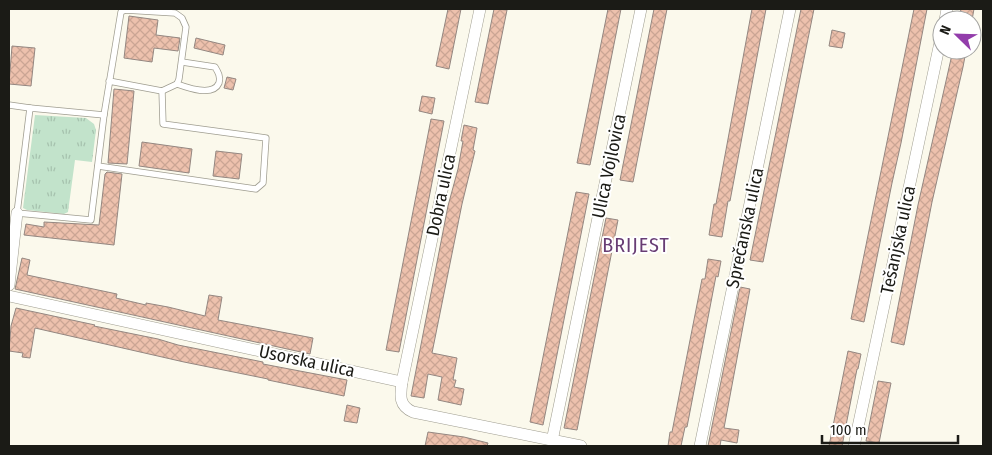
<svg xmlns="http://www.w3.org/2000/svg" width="992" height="455" font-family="'Fira Sans Condensed',sans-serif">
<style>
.grass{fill:url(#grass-tufts)}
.building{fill:url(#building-cross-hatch);stroke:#948781}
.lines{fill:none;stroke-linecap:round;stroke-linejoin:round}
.lane-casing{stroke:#9f9d90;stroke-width:7}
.street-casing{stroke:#9f9d90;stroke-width:12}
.lane{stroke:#fff;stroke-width:5.5}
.street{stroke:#fff;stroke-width:11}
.labels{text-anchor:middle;stroke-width:4;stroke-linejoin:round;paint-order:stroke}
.street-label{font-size:18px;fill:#1b1b16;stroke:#fff}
.quarter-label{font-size:20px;letter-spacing:1px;fill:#683d74;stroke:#fff}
</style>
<defs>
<pattern id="grass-tufts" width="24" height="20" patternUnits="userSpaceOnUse" patternTransform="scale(1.25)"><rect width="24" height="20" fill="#c2e3cb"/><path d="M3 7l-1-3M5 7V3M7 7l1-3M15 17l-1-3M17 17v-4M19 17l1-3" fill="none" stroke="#a6c2ae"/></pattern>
<pattern id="building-cross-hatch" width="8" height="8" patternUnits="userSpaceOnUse" patternTransform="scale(1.25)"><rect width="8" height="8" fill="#edc1ad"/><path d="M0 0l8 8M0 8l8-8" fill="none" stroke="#cba594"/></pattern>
</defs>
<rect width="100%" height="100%" fill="#fbf9ec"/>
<polygon class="grass" points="35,115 86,118 94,124 96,130 92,162 75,160 68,212 64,214 27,210 23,208"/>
<g class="building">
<polygon points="448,9 461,9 449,69 436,66"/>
<polygon points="494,9 507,10 488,104 475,102"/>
<polygon points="608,9 621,9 590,165 577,163"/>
<polygon points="654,9 667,9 633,182 620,180"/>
<polygon points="752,9 766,9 730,201 728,201 722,237 709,235 714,204 716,204"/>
<polygon points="801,9 814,9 763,262 750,260"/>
<polygon points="914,9 927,9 901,143 892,183 864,322 851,319"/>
<polygon points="961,9 974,9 972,20 958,20"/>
<polygon points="129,16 158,20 156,35 180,38 178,51 154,48 152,62 124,58"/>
<polygon points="832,30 845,33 842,48 829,46"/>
<polygon points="196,38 225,45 223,55 194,48"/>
<polygon points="12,46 35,48 31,86 9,84"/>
<polygon points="953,50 966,51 963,67 932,202 904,345 891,342 918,205"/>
<polygon points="227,77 236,79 233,90 224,88"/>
<polygon points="114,89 134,91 127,164 108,163"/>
<polygon points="422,96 435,98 432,114 419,111"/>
<polygon points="431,119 444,121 399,352 386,350"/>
<polygon points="464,125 477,128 473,150 475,151 462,204 432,353 457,358 453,380 456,380 454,387 464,389 461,405 438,400 442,377 428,374 424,398 411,396 448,206 458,169 463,141 461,141"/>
<polygon points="142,142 192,149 189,173 139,166"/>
<polygon points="216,151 242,154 239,179 213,176"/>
<polygon points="107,172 122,174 114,245 24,235 26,224 44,227 44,222 99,225 105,174"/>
<polygon points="576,192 589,194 543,425 530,422"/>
<polygon points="606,218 618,220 577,430 564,428"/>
<polygon points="22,258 30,260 27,275 117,294 116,298 146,305 146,303 168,307 205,316 209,295 222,297 218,320 313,338 310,354 15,289"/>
<polygon points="708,259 721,261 718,277 716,276 687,427 685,427 681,446 668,446 670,432 672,432 702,279 705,279"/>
<polygon points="740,287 750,289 724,428 739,430 737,443 721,440 720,446 708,446"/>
<polygon points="16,308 95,325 94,326 158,339 178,345 263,362 263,364 347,380 344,396 268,380 268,379 184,362 35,328 30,358 22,357 23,353 9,351 11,326"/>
<polygon points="848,351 861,354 858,369 857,369 842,446 829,446"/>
<polygon points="878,381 891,383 879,443 866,441"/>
<polygon points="347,405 360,408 357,423 344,421"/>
<polygon points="428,432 464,437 488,443 487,446 425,446"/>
</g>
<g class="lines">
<g class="lane-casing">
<g id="lane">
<path d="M177 84C188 88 213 97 219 83 221 77 218 72 215 67L182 62"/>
<polyline points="9,105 30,108"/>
<polygon points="30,108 104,115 91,220 17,213"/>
<polyline points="104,115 121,12 125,10 175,13 182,18 186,27 179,79 177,84 162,91 109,81"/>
<polyline points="98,166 256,189 263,183 266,138 163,124 162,91"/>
</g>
</g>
<g class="street-casing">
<g id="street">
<polyline points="945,20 947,9"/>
<polyline points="9,285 17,213"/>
<path d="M9 296 402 382C400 396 399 406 413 412L581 446"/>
<polyline points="402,382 480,9"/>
<polyline points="552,441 641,9"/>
<polyline points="700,446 790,9"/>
<polyline points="854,446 942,33"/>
</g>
</g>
<use href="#lane" class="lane"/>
<use href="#street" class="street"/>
</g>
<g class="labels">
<g class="street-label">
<text transform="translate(609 166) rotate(-78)" y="6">Ulica Vojlovica</text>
<text transform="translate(441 195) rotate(-78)" y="6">Dobra ulica</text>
<text transform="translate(745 228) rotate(-78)" y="6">Sprečanska ulica</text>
<text transform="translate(898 240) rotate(-78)" y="6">Tešanjska ulica</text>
<text transform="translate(307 361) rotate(12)" y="6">Usorska ulica</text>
</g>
<g class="quarter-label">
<text x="636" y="252">BRIJEST</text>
</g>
</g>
<rect width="992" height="455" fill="none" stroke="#1b1b16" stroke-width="20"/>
<g transform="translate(957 35) rotate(293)"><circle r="24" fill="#ffffff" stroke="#a4a4a2"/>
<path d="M0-4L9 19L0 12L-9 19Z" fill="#933dab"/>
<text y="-8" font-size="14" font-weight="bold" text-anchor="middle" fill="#1b1b16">N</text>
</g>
<path d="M822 435v8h136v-8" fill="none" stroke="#1b1b16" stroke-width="2.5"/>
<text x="830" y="435" font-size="15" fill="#1b1b16" stroke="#ffffff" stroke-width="4" paint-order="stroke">100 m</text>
</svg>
